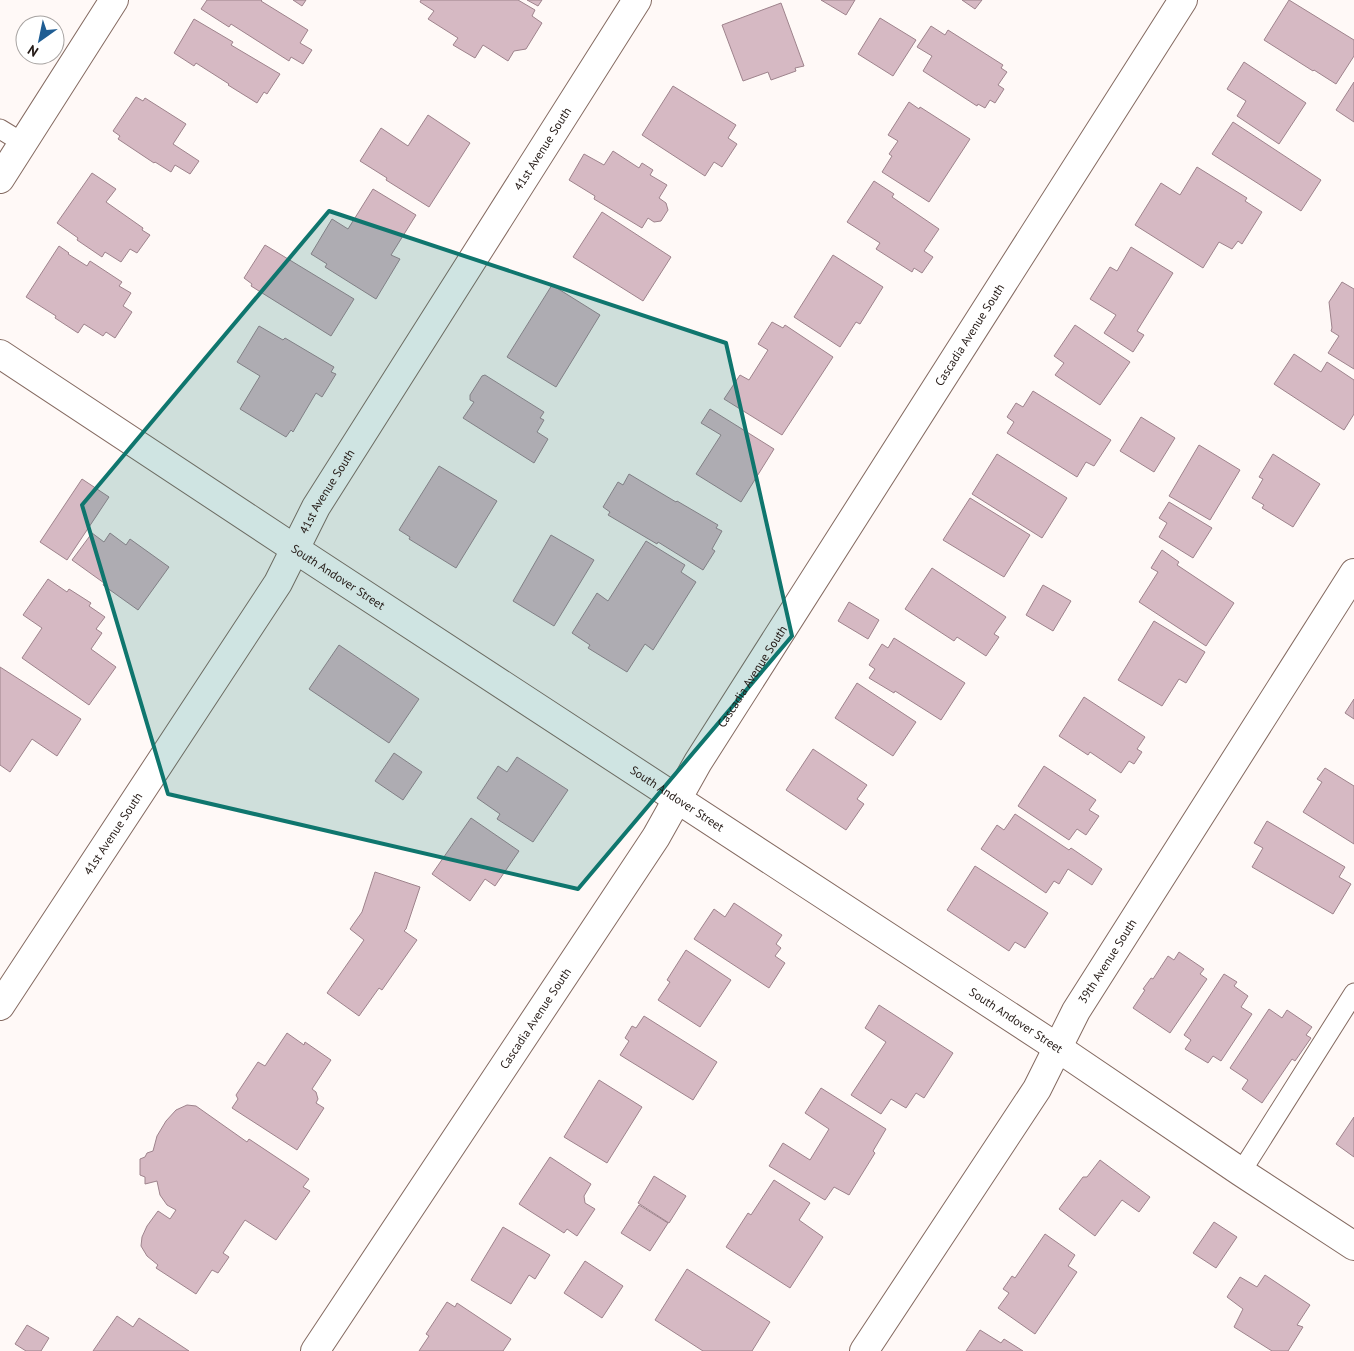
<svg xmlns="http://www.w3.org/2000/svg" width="1354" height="1351" font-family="'PT Sans',sans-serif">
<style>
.building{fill:#d6b9c3;stroke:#9e838c}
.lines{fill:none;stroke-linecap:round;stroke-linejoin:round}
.lane-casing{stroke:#846a61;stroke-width:21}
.street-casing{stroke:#846a61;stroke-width:30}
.lane{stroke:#fff;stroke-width:19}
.street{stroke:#fff;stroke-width:28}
.marked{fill:#0f766e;fill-opacity:0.2;stroke:#0f766e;stroke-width:4;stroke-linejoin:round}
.labels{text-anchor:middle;stroke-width:4;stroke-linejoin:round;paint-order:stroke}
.street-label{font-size:12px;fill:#231915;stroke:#fff}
</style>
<rect width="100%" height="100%" fill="#fff9f7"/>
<g class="building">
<polygon points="207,0 262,0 261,1 308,30 300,43 312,50 303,64 291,57 289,61 231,24 229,27 201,9"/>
<polygon points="293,0 306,0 302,6"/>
<polygon points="421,0 518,0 535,10 532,16 542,23 526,49 514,51 508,61 483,45 475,58 453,45 458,38 428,19 434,11 420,2"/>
<polygon points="527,0 542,0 538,6"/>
<polygon points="821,0 855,0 846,15"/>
<polygon points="962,0 982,0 975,9"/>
<polygon points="1289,0 1354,40 1354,56 1336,84 1314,70 1313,71 1264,40"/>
<polygon points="781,3 804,66 795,68 796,71 771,80 768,72 743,81 722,25"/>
<polygon points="880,18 916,40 893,76 858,54"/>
<polygon points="194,19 233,42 231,45 280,74 267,94 264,92 257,103 228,85 229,84 196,63 194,66 174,53"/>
<polygon points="931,26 945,35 948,30 1003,65 1001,68 1007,72 998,85 1004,89 995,103 990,100 985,108 978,104 977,106 923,71 932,56 917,47"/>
<polygon points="1244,62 1306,103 1279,144 1237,116 1246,101 1227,89"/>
<polygon points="1354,82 1354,122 1336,110"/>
<polygon points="673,86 736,125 728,138 737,144 722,167 714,162 705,176 642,135"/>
<polygon points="136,97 143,101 145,98 186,124 173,144 199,161 190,174 175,165 171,172 155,162 154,163 118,139 120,136 113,131"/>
<polygon points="909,102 919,109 920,107 970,139 929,202 882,172 892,156 889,154 898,141 888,135"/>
<polygon points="428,115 470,143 429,207 386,180 387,178 360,161 381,128 408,146"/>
<polygon points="1233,122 1321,180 1301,211 1212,154"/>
<polygon points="613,151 639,168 642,163 653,170 650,175 667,185 659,198 666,203 668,210 661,221 654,222 648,218 642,228 594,199 595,196 569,180 584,154 604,165"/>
<polygon points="1197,167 1247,198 1245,201 1262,212 1242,244 1238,241 1232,249 1219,242 1203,268 1135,225 1161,183 1180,195"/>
<polygon points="92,173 116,189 106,202 143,228 142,230 150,235 137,253 130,249 121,262 105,252 102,257 77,240 78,238 57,223"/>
<polygon points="874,181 894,194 892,197 939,229 924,251 933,257 922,273 914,268 912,272 876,249 880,243 847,222"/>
<polygon points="373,189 416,215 391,255 400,259 376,299 325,267 327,264 311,254 332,219 348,229"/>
<polygon points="602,212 671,257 643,301 573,257"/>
<polygon points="265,245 354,299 331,336 251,286 252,284 244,278"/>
<polygon points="59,246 69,253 68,254 87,266 90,261 122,282 119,286 131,293 123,306 132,312 115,338 106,332 103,336 84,324 78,333 55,318 56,316 26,297"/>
<polygon points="1131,247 1173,273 1137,331 1144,335 1133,352 1104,333 1116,315 1090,299 1110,267 1117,271"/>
<polygon points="833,255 883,287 860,324 856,322 840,347 794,317"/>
<polygon points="1342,282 1354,289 1354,369 1328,353 1339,336 1331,331 1332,328 1329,302"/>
<polygon points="552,285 600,315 556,387 507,357"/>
<polygon points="772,322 783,328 785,325 833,357 782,435 724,399 740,375 749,380 768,350 758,344"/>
<polygon points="1075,325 1130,362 1100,405 1055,375 1064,363 1054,356"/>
<polygon points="259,326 283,340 285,338 334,367 331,372 336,374 322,397 316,393 293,432 291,430 286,437 240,409 260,376 237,362"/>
<polygon points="1294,354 1321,372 1327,362 1354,380 1354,414 1344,430 1274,384"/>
<polygon points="485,375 544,412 540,418 544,420 537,432 548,439 534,463 463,418 474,402 470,400 470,395 482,376"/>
<polygon points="1033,391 1111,440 1094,466 1086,462 1077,477 1007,433 1014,422 1007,417 1016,403 1023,407"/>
<polygon points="710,409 774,449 741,502 696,474 721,435 701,423"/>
<polygon points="1141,417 1175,438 1154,472 1120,451"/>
<polygon points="1199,445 1240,470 1210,520 1169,496"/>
<polygon points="997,454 1067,498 1042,538 972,494"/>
<polygon points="1273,454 1320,484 1293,527 1262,508 1264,505 1252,498 1263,479 1259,477"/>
<polygon points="439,466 497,501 456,568 409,539 410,537 399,530"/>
<polygon points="629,474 676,502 677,501 718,525 716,528 722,531 712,549 715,551 703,570 658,542 657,544 608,515 610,512 603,507 618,482 623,485"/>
<polygon points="82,479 109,497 67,560 40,542"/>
<polygon points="970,498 1030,535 1004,577 943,540"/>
<polygon points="1169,502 1212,528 1193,558 1159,537 1167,523 1159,518"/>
<polygon points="92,533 104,542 110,533 126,545 130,539 169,567 138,610 103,585 104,583 72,560"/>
<polygon points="551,535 594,560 554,626 513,601"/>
<polygon points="646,541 685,565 681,572 696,582 653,650 645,644 627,672 588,648 590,645 572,633 597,593 608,601"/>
<polygon points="1162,550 1179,562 1177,565 1234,603 1206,646 1139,602 1158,572 1151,568"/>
<polygon points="932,568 1006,617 994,634 999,637 986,656 957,637 954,641 905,609"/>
<polygon points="48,579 67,592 69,589 91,603 89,606 105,617 96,629 102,633 91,649 116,667 89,705 22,658 42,628 23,615"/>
<polygon points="1043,585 1071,601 1053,631 1026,615"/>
<polygon points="849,602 879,620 868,639 838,621"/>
<polygon points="1154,621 1205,652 1186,683 1179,679 1162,706 1118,680"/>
<polygon points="894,638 965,683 941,720 895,691 894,693 869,678 875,669 869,665 882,644 888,648"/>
<polygon points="339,645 419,699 389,743 309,689"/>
<polygon points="0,667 81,719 57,756 32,739 10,772 0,765"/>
<polygon points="857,683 916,722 893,756 835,718"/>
<polygon points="1084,697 1145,737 1137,749 1142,752 1134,764 1129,761 1121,773 1090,752 1088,755 1059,736"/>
<polygon points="1354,699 1354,719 1345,713"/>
<polygon points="813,749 867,785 857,799 864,804 846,830 786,790"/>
<polygon points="394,753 422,772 403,800 375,781"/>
<polygon points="517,757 568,790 533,842 497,819 500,814 477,798 498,766 507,772"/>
<polygon points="1044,766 1096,800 1089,810 1099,816 1086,835 1077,829 1069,840 1018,806"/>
<polygon points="1325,768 1354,786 1354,844 1303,812 1322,782 1317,779"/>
<polygon points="1015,814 1069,850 1071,848 1102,869 1092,885 1068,869 1059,884 1054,881 1046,893 981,849 997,825 1004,830"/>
<polygon points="471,818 519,851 495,886 485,879 470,901 432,874"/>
<polygon points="1267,821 1345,867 1339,877 1351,884 1333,914 1252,867 1263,848 1254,843"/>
<polygon points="975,866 1048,913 1025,948 1015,942 1009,951 947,910"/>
<polygon points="375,872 420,887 406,929 404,931 417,940 382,990 379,988 359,1016 327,993 364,940 350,929 362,912"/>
<polygon points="734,903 782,935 776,944 781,948 775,956 785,963 769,988 694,939 714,909 725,917"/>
<polygon points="686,950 731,980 700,1027 658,1000 670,982 667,980"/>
<polygon points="1179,952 1204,969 1200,974 1207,979 1170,1033 1133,1008 1145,990 1143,989 1151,978 1153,979 1168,956 1174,960"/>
<polygon points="1224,974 1237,982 1234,986 1248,996 1241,1007 1252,1014 1221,1061 1213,1056 1208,1063 1185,1049 1191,1040 1184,1035"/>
<polygon points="879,1005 953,1053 924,1098 916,1093 906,1108 891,1099 881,1114 851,1095 886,1042 865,1028"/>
<polygon points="1269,1009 1282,1018 1287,1010 1312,1027 1306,1035 1311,1038 1295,1061 1292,1059 1262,1103 1242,1089 1248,1080 1230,1068"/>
<polygon points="644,1016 717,1062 693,1100 620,1055 629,1041 625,1038 632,1026 636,1028"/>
<polygon points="287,1033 304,1045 305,1042 331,1060 312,1089 316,1092 318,1099 316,1103 324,1108 297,1150 232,1108 238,1099 236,1095 258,1062 265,1066"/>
<polygon points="599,1080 642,1107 607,1163 564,1137"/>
<polygon points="821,1088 886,1129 873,1151 875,1153 849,1195 834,1187 825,1200 769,1166 783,1143 810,1160 829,1129 805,1113"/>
<polygon points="187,1105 196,1106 247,1142 249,1139 309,1179 303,1187 310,1191 276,1240 245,1220 223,1253 229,1257 218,1273 212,1270 196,1294 156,1268 158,1265 147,1256 141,1246 142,1237 147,1226 158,1211 170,1219 176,1210 167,1205 160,1195 157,1181 145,1184 145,1177 140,1175 140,1159 145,1157 147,1153 153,1151 157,1136 166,1121 176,1110"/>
<polygon points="1354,1117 1354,1157 1336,1144"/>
<polygon points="550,1157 591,1184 584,1196 585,1203 595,1209 577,1236 567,1229 564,1233 519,1204"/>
<polygon points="1100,1160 1150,1197 1139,1212 1122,1200 1095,1236 1059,1209 1083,1177 1087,1177"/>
<polygon points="654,1176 686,1196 669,1223 638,1203"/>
<polygon points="774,1180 810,1203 799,1220 823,1237 790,1288 726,1247 748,1213 751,1215"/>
<polygon points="639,1205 668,1223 650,1251 621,1233"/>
<polygon points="1214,1222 1237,1237 1216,1268 1193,1253"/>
<polygon points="503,1227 550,1255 535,1279 529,1275 511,1304 471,1280"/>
<polygon points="1045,1234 1075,1255 1068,1266 1077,1272 1035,1334 998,1308 1009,1293 1003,1289 1012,1276 1015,1278"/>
<polygon points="585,1261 623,1286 602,1318 564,1293"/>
<polygon points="687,1269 770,1322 752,1351 703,1351 655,1320"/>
<polygon points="1265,1275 1310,1305 1297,1325 1303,1327 1288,1351 1272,1351 1234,1327 1243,1309 1227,1297 1240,1277 1257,1287"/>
<polygon points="447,1302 455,1307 457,1303 511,1339 503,1351 419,1351 429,1336 426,1334"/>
<polygon points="117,1316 133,1327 139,1318 189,1351 93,1351"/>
<polygon points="27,1325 49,1338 41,1351 26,1351 15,1344"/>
<polygon points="980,1330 1001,1343 1004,1339 1023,1351 966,1351"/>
</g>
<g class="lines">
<g class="lane-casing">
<g id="lane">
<polyline points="0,129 23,143"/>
<polyline points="1241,1172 1354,993"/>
</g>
</g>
<g class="street-casing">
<g id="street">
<polyline points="0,179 114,0"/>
<path id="s1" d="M0 354 295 549 1058 1048 1241 1172 1354 1246"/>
<path id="s2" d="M0 1006 278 583 316 507 637 0"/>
<path id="s3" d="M315 1351 656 837 698 762 1183 0"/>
<path id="s4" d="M864 1351 1037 1089 1076 1011 1354 573"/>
</g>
</g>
<use href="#lane" class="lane"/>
<use href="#street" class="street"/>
</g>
<path class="marked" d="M329 211 726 343 792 636 578 889 168 794 82 505Z"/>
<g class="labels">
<g class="street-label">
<text dy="4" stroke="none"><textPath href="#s2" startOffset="1015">41st Avenue South</textPath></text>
<text dy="4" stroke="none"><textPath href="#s3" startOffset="1209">Cascadia Avenue South</textPath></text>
<text dy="4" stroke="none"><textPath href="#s2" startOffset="610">41st Avenue South</textPath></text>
<text dy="4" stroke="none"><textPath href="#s1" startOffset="405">South Andover Street</textPath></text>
<text dy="4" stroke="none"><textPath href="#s3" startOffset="804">Cascadia Avenue South</textPath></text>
<text dy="4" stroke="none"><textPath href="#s1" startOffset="810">South Andover Street</textPath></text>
<text dy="4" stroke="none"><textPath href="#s2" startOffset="206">41st Avenue South</textPath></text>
<text dy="4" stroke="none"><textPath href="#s4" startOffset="460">39th Avenue South</textPath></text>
<text dy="4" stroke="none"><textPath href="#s3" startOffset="399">Cascadia Avenue South</textPath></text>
<text dy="4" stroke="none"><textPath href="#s1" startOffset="1215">South Andover Street</textPath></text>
</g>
</g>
<g transform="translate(40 40) rotate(213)"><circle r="24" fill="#ffffff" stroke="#a7a3a1"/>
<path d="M0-4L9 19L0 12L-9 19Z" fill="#1f5d93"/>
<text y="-8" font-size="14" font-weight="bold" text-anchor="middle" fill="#231915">N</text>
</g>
</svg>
